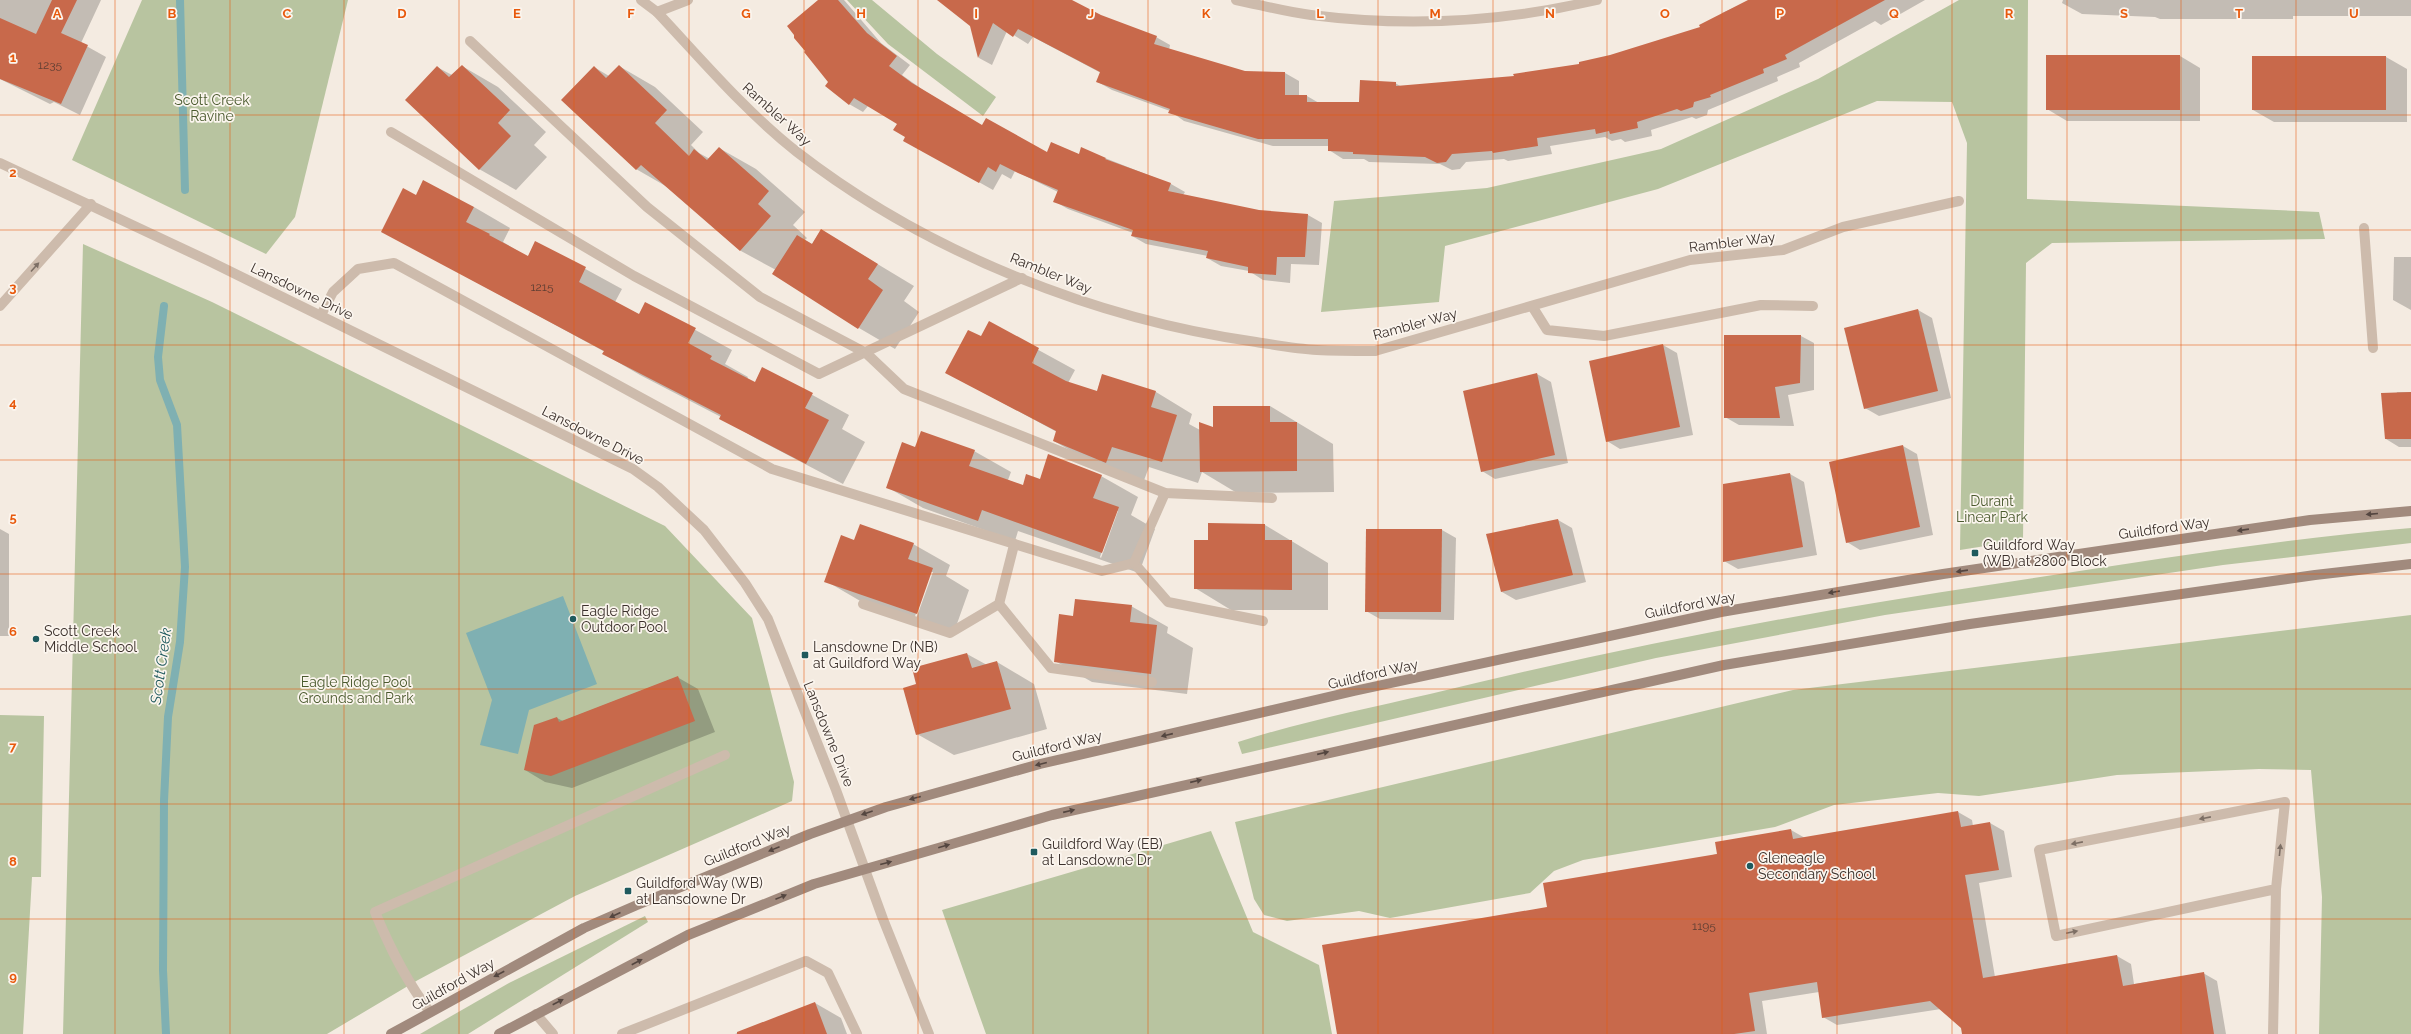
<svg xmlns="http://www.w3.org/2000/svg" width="2411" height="1034" font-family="Raleway,sans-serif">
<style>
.green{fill:#b8c4a0}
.water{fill:#7fb0b2}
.shadow{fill:#0003;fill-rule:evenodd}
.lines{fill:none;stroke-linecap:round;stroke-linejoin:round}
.stream{stroke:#7fb0b2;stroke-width:8}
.building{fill:#c8694b}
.service{stroke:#cdbbac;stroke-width:10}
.minor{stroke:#cdbbac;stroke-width:10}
.tertiary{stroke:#cdbbac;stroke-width:10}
.secondary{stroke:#a18a7d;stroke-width:10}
.oneway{fill:#7d6f65}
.oneway2{fill:#544640}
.grid{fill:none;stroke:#e8590c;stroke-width:1;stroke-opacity:0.55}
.poi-dot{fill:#1f5a5e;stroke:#fbf5ee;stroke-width:1.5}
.labels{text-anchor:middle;stroke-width:3.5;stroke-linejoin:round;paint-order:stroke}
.number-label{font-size:12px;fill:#5e3e33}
.park-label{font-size:14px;fill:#4a5a2e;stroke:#fbf5ee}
.street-label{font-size:14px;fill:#3b302b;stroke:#fbf5ee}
.poi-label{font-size:14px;fill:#3b302b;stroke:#fbf5ee;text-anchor:start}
.water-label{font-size:15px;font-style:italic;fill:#1f5a5e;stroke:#fbf5ee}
.grid-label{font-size:13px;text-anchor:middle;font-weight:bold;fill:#e8590c;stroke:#fbf5ee;stroke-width:3.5;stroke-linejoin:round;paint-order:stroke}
</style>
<rect width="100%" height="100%" fill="#f4ebe1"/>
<g class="green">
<polygon points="142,0 348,0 295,217 266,254 72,160"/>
<polygon points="847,0 872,0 937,54 996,97 983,116 888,44"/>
<polygon points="1959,0 2028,0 2027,199 2319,212 2325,239 2052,243 2026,263 2023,540 1960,550 1967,143 1952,102 1877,101 1658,189 1445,246 1439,302 1321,312 1334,201 1487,188 1661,149 1818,79"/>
<polygon points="83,244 212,302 665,526 752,618 794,782 792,801 575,896 418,980 327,1034 63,1034"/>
<path d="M2411 528V543L2223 565 1885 615 1656 658 1242 754 1238 742C1301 722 1365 709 1430 694 1617 648 1805 612 1995 584 2133 563 2271 540 2411 528Z"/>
<polygon points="2411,615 2411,1034 2319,1034 2322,897 2311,770 2259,769 2117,775 1979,796 1938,793 1834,805 1775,827 1583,860 1554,871 1530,893 1390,918 1359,911 1287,921 1264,915 1254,899 1235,822 1793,690"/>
<polygon points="0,715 44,716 41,877 32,877 23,1034 0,1034"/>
<polygon points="1211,831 1253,932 1319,965 1332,1034 986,1034 942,910"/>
<polygon points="645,916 648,922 468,1034 420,1034 509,983"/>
</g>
<polygon class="water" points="563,596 597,684 529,710 518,754 480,745 492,700 466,633"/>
<g class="shadow">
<polygon points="0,0 101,0 81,43 106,57 80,115 54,102 50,104 0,79"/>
<polygon points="820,0 844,0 881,43 910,65 902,75 926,92 982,126 1047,153 1105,158 1171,184 1185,192 1183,195 1259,211 1308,215 1322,223 1319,265 1291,264 1290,283 1263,280 1249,271 1221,266 1207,258 1208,256 1146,244 1132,236 1133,233 1068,209 1054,201 1058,192 1015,171 1011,179 1002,174 993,190 918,148 906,137 898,123 868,106 863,112 849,104 829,82"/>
<polygon points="940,0 1070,0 1101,16 1156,37 1170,45 1169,50 1245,72 1285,73 1299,81 1299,96 1307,96 1319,103 1360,103 1395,83 1402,87 1515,77 1580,65 1701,28 1723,15 1722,13 1751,0 1925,0 1881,25 1875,21 1799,63 1800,67 1777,77 1778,81 1708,110 1707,115 1696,119 1692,117 1651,130 1652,136 1625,142 1621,139 1612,141 1605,137 1550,146 1552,154 1508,161 1504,159 1466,162 1460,169 1452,170 1440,164 1369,162 1364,159 1343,159 1329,150 1329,146 1273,146 1184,121 1170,111 1112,90 1098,82 1101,73 1033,37 1028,44 1007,31 992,65 979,58 971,26"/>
<polygon points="2063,0 2411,0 2411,16 2293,16 2293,19 2160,19 2155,17 2082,14 2062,3"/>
<polygon points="2180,56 2200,68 2200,121 2067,121 2047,109"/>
<polygon points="2253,57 2386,57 2407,69 2407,122 2274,122 2253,110"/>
<polygon points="462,66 498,87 546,132 534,145 547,157 516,190 479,169 437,67 452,75"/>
<polygon points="619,66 655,87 703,132 691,145 699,153 710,159 719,148 756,169 805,212 793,225 807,238 805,240 812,244 821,230 914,286 904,301 919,312 895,349 859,328 776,270 741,251 669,188 636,169 594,67 609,76"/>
<polygon points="416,196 474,207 510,228 503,242 526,256 528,257 536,242 622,289 615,302 640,315 646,303 732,350 725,364 748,377 747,379 755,383 763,368 849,415 842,429 865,442 843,484 757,439 721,418 721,417 640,375 604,354 605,352 382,231"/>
<polygon points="2394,257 2411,257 2411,310 2393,300"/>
<polygon points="1918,310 1932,318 1951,398 1879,416 1865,408"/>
<polygon points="989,323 1075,370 1068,383 1097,392 1102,375 1156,392 1192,414 1189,424 1200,430 1214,428 1270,406 1333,444 1334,492 1237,493 1202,472 1198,483 1149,467 1143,483 1090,462 1054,441 1057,432 947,373 981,338"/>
<polygon points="1801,336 1814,343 1814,390 1788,395 1794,426 1739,425 1725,417"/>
<polygon points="1663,345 1677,353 1693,435 1620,449 1607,441"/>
<polygon points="1537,374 1551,382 1568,463 1495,479 1482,471"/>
<polygon points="2397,392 2411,392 2411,447 2399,447 2386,439"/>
<polygon points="1903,446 1917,454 1933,535 1860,550 1847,542"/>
<path d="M916 448 974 451 1011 472 1008 480 1023 486 1040 480 1101 476 1138 497 1131 515 1155 529 1139 573 1018 531 1015 541 923 508 887 487ZM1116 511H1118L1101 558 1100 557Z"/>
<polygon points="1790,474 1804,482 1817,555 1738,569 1724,561"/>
<polygon points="1558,520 1572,528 1586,582 1516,600 1502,592"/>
<polygon points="1209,524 1265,525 1328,563 1328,610 1231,610 1195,588 1209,541"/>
<polygon points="0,529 9,534 9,636 0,636"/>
<polygon points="1442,530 1456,538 1454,620 1380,619 1366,611"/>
<path d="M855 541 913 544 950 565 946 576 969 590 953 635 862 602 826 581ZM931 572H933L916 619H914Z"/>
<polygon points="1131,606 1168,627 1167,633 1193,648 1187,694 1092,682 1055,661 1074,617"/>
<polygon points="967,654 987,665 997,662 1034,684 1047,729 954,755 917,734 918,685"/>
<polygon points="677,677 698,689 715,732 572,788 545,782 525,770 557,718 563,721"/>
<polygon points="1958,812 1972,820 1973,826 1990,823 2004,831 2012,877 1979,883 1995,977 2117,956 2131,964 2134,984 2203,973 2217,981 2226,1034 1963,1034 1962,1027 1941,1009 1837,1025 1823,1017 1819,992 1762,1001 1767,1034 1338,1034 1548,908 1791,830 1805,838"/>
<polygon points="815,1003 841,1018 847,1034 735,1034"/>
</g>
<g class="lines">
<g class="stream">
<polyline points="180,0 185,190"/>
<polyline points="164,306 158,357 160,380 177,425 185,567 180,642 168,717 164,801 163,970 166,1034"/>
</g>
</g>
<g class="building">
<polygon points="52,0 77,0 61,33 88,45 61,104 0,79 0,18 36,34"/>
<polygon points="818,0 838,0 867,33 897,56 889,66 912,83 982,125 986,118 1047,152 1051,142 1079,154 1081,147 1106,158 1105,159 1171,183 1168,191 1259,210 1308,214 1305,257 1277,257 1276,275 1248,273 1248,267 1206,258 1208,251 1131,236 1133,230 1053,202 1058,190 1018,173 1000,164 996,172 988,167 979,183 903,141 905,137 893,130 897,124 854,98 849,105 825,86 828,82 804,52 805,51 794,38 794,35 787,26"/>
<polygon points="937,0 1072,0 1101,15 1157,36 1154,44 1245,71 1285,72 1285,95 1307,95 1307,102 1359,102 1360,80 1396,82 1396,86 1514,76 1513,74 1579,64 1579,62 1610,55 1700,27 1699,25 1748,0 1885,0 1785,55 1787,59 1763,69 1764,73 1710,95 1711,97 1694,102 1693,107 1681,111 1677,109 1637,122 1638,128 1610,134 1609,131 1596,134 1595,129 1537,138 1538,146 1493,153 1492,151 1452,154 1446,162 1437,163 1425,157 1353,154 1353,152 1328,151 1328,139 1258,139 1168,113 1170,109 1096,82 1100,72 1018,29 1013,37 993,23 978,58 970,26"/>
<rect x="2046" y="55" width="134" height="55"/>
<rect x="2252" y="56" width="134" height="54"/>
<polygon points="462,65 510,110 498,123 511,136 479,170 405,100 437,66 449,77"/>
<polygon points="619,65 667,110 655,123 689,156 694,149 707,160 719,147 769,191 758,204 771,216 740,251 641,165 636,170 561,100 594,66 606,78"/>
<polygon points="423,180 474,207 466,222 490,234 489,235 528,256 535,241 586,267 579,282 639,314 645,302 696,328 688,343 712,356 710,359 755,382 762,367 813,393 805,408 829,420 806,464 719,419 721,415 602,354 604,351 381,232 403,188 416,195"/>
<polygon points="821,229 878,264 868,279 883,290 858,329 772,274 797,235 812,244"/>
<polygon points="1918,309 1938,391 1864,409 1844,328"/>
<polygon points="989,321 1039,348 1032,363 1066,381 1097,391 1102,374 1156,391 1151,407 1177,415 1162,462 1112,447 1106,463 1053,441 1056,431 945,373 968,330 981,336"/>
<polygon points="1724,335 1801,335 1800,383 1775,387 1780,418 1724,418"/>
<polygon points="1663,344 1680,427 1606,442 1589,361"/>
<polygon points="1537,373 1555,455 1481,472 1463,391"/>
<polygon points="2411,392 2411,439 2385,439 2381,393"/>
<polygon points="1213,406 1270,406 1270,422 1297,422 1297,471 1200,472 1199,422 1213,427"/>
<polygon points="921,431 975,450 969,466 1023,485 1026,474 1040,479 1048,454 1102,475 1093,498 1119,507 1102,553 982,510 978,521 886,488 902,442 915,447"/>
<polygon points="1903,445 1920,527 1846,543 1829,462"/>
<polygon points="1790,473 1803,547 1723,562 1723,484"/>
<polygon points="1558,519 1573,575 1501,592 1486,534"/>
<polygon points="1208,523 1265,524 1265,540 1292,540 1292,590 1194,589 1194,540 1208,540"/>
<polygon points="860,524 914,543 908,559 933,568 917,614 824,582 841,535 854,540"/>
<polygon points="1366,529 1442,529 1441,612 1365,612"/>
<polygon points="1075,599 1132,605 1130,622 1157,625 1151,674 1054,662 1059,614 1073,616"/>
<polygon points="967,653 972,668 997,661 1011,709 916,735 903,688 916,684 912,668"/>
<polygon points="678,676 695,721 551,776 524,770 534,725 557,717 559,722"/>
<polygon points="1958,811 1961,827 1990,822 1999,870 1965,875 1983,978 2117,955 2123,986 2204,972 2214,1034 1962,1034 1961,1028 1930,1001 1822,1018 1817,982 1749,993 1755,1031 1734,1034 1337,1034 1322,945 1547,907 1543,883 1717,854 1715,842 1791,829 1793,839"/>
<polygon points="815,1002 827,1034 737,1034 737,1032"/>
</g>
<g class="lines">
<g class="service">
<polyline points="470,41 647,207 760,297 866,353 904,389 1165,493 1272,498"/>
<polyline points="391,132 634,276 819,374 1022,278"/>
<polyline points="2364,228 2373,348"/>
<polyline points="0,306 91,204"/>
<polyline points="1532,306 1547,330 1604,336 1761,305 1813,306"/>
<polyline points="321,315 333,292 358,269 394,263 772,469 1102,571 1134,563"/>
<polyline points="1375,351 1690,260 1783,250 1843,227 1959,201"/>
<polyline points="1134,563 1168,602 1263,621"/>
<polyline points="1134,563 1165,493"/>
<polyline points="863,604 950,633 999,604 1014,545"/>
<polyline points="999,604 1051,668 1152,682"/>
<path d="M430 1012C406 981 390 948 375 912L725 755"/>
<polyline points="536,1014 553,1034"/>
<polyline points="622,1034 806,961 828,973 857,1034"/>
<polyline points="2273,1034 2276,889 2285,802 2039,850 2056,936 2276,889"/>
</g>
<g class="minor">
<path d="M641 0 657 12C702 60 745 111 797 152 926 252 1094 319 1256 342 1276 345 1297 349 1317 350 1336 351 1356 351 1375 351"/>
<path d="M1236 0C1261 5 1286 12 1311 15 1406 27 1504 22 1597 0"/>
<polyline points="657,12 688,0"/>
</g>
<polyline class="tertiary" points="0,163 209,261 633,469 658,487 704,530 745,583 768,619 836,790 883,919 929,1034"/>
<g class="secondary">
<polyline points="391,1034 584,928 637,905 810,834 886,807 1040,764 1354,691 1721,612 1943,574 2310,520 2411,511"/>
<polyline points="499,1034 688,935 814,884 1052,815 1724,665 1970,624 2315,575 2411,564"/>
</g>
</g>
<defs><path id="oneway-solid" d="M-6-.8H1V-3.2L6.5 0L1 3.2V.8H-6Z"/></defs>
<g class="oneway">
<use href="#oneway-solid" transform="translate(35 267) rotate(-48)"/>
<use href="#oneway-solid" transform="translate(2205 818) rotate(169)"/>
<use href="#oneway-solid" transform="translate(2077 843) rotate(169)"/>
<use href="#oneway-solid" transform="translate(2280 850) rotate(-84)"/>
<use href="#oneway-solid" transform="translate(2072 932) rotate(-12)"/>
</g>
<g class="oneway2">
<use href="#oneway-solid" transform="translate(2372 514) rotate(175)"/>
<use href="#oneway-solid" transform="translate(2243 530) rotate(172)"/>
<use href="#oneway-solid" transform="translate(1962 571) rotate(172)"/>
<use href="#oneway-solid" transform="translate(1834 592) rotate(170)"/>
<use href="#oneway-solid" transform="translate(1167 735) rotate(167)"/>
<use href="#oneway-solid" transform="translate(1323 753) rotate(-13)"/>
<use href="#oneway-solid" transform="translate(1041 764) rotate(166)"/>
<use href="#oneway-solid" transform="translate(1196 781) rotate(-13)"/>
<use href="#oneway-solid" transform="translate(915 798) rotate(165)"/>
<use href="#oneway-solid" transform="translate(1069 811) rotate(-13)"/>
<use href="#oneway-solid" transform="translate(867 813) rotate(161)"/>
<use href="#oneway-solid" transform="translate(944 846) rotate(-16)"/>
<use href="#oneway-solid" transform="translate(774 849) rotate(158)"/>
<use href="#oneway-solid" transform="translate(886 863) rotate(-15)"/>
<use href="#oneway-solid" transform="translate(781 897) rotate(-22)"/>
<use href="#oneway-solid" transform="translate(615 915) rotate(156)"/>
<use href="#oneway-solid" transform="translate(637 962) rotate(-28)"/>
<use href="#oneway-solid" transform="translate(499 974) rotate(152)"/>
<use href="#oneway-solid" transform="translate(558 1002) rotate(-27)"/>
</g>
<path class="grid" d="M115 0V1034M230 0V1034M344 0V1034M459 0V1034M574 0V1034M689 0V1034M804 0V1034M918 0V1034M1033 0V1034M1148 0V1034M1263 0V1034M1378 0V1034M1493 0V1034M1607 0V1034M1722 0V1034M1837 0V1034M1952 0V1034M2067 0V1034M2181 0V1034M2296 0V1034M0 115H2411M0 230H2411M0 345H2411M0 460H2411M0 574H2411M0 689H2411M0 804H2411M0 919H2411"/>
<g class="poi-dot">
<rect x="1971" y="549" width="8" height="8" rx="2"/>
<circle cx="573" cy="619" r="4"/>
<circle cx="36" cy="639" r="4"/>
<rect x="801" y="651" width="8" height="8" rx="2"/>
<rect x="1030" y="848" width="8" height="8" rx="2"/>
<circle cx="1750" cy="866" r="4"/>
<rect x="624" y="887" width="8" height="8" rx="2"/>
</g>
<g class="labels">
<g class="number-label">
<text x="50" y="69">1235</text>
<text x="542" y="291">1215</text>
<text x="1704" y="930">1195</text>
</g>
<g class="park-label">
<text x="212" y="105">Scott Creek<tspan x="212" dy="16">Ravine</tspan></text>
<text x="1992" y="506">Durant<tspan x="1992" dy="16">Linear Park</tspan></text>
<text x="356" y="687">Eagle Ridge Pool<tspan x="356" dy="16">Grounds and Park</tspan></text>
</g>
<g class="street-label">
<text transform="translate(777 114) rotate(42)" y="5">Rambler Way</text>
<text transform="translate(1732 242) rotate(-7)" y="5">Rambler Way</text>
<text transform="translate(1051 273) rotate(22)" y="5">Rambler Way</text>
<text transform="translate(302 291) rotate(26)" y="5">Lansdowne Drive</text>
<text transform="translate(1415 324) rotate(-15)" y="5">Rambler Way</text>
<text transform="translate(593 435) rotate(27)" y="5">Lansdowne Drive</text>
<text transform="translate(2164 528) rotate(-8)" y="5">Guildford Way</text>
<text transform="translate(1690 605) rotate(-11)" y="5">Guildford Way</text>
<text transform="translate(1373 674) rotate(-13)" y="5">Guildford Way</text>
<text transform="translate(829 734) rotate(68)" y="5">Lansdowne Drive</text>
<text transform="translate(1057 746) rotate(-14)" y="5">Guildford Way</text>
<text transform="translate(747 845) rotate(-22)" y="5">Guildford Way</text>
<text transform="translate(453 984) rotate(-29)" y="5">Guildford Way</text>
</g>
<g class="poi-label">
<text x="1983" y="550">Guildford Way<tspan x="1983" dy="16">(WB) at 2800 Block</tspan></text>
<text x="581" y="616">Eagle Ridge<tspan x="581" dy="16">Outdoor Pool</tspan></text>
<text x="44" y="636">Scott Creek<tspan x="44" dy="16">Middle School</tspan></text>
<text x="813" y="652">Lansdowne Dr (NB)<tspan x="813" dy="16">at Guildford Way</tspan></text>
<text x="1042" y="849">Guildford Way (EB)<tspan x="1042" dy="16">at Lansdowne Dr</tspan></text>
<text x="1758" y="863">Gleneagle<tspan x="1758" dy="16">Secondary School</tspan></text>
<text x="636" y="888">Guildford Way (WB)<tspan x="636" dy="16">at Lansdowne Dr</tspan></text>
</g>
<g class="water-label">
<text transform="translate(161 666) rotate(-82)" y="5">Scott Creek</text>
</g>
</g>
<g class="grid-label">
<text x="57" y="18">A</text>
<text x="172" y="18">B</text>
<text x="287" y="18">C</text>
<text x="402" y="18">D</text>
<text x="517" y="18">E</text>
<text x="631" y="18">F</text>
<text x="746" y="18">G</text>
<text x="861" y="18">H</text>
<text x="976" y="18">I</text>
<text x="1091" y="18">J</text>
<text x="1206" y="18">K</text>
<text x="1320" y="18">L</text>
<text x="1435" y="18">M</text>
<text x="1550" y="18">N</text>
<text x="1665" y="18">O</text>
<text x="1780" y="18">P</text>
<text x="1894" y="18">Q</text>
<text x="2009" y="18">R</text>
<text x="2124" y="18">S</text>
<text x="2239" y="18">T</text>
<text x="2354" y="18">U</text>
<text x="13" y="62">1</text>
<text x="13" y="177">2</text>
<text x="13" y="292">3</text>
<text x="13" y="407">4</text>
<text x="13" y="522">5</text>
<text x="13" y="636">6</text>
<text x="13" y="751">7</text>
<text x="13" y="866">8</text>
<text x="13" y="981">9</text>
</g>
</svg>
